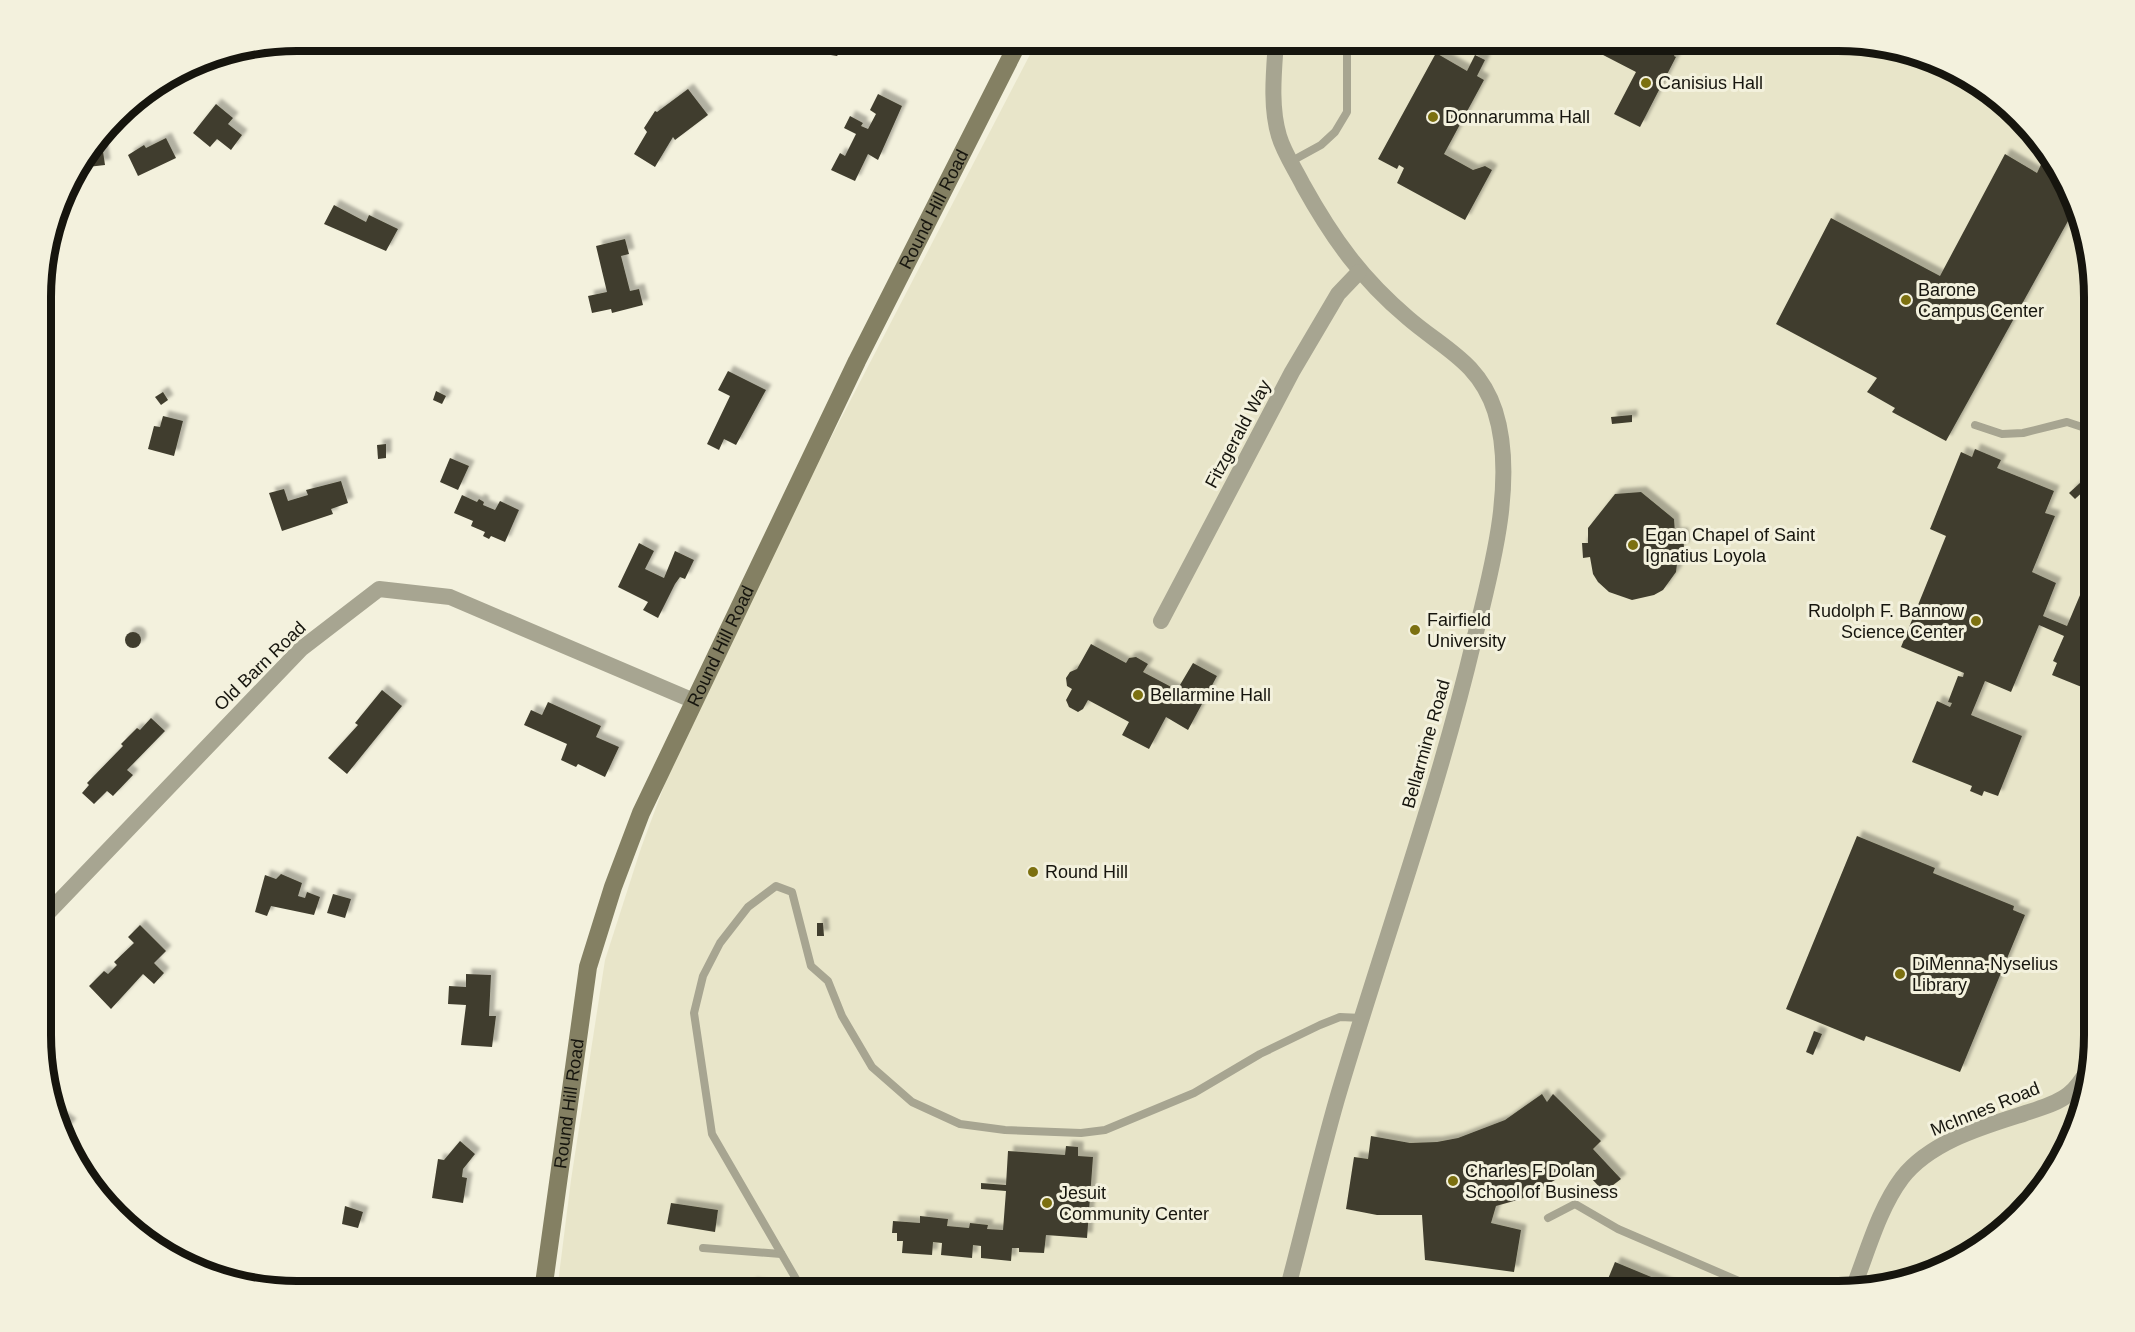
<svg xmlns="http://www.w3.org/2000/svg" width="2135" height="1332" font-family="Helvetica,sans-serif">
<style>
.built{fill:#e8e5c9}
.building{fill:#403e2e;filter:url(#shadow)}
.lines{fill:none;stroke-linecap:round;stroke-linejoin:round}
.service{stroke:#a7a591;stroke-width:8}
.minor{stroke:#a7a591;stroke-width:16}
.secondary{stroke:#848063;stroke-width:18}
.poi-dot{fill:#7c7010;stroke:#f3f1dd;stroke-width:2}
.labels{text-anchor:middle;stroke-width:6;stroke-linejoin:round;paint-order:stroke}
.poi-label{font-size:18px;fill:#16150e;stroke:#f3f1dd;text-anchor:start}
.street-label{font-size:18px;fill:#16150e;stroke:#f3f1dd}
.rim{fill:none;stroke:#16150e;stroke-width:8}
</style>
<defs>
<filter id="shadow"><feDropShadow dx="5.5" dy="-5.5" stdDeviation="1.5" flood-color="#0004"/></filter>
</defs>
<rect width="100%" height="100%" fill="#f3f1dd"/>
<polygon class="built" points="1037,41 1838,41 1920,54 1980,84 2060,168 2094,281 2094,1051 2081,1117 2051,1177 1966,1257 1854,1291 557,1291 571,1180 605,960 641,848 677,751 794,509"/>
<g class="building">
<polygon points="807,41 859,41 859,45 850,52 840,52 837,56 806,51"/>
<polygon points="1576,41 1677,41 1678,48 1674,56 1676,57 1640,127 1614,114 1636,72"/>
<polygon points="1436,53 1467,71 1475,55 1485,60 1477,76 1484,80 1444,154 1473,170 1485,166 1492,170 1465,220 1397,183 1404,168 1399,165 1397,169 1378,159"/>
<polygon points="688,89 708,115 675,140 673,137 655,167 634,154 647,132 644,128 655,111 657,112"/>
<polygon points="878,94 902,106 878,160 868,154 855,181 831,170 840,153 845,156 856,134 844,128 850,116 863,123 861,126 868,129 876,114 870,110"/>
<polygon points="216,104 233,118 228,124 242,135 231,150 217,139 210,147 193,133"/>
<polygon points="101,138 105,165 79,168"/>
<polygon points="166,138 176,158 138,176 128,155 144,145 146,148"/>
<polygon points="2005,154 2037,173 2046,154 2060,168 2073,212 1946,441 1892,412 1895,408 1867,392 1877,378 1776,324 1831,218 1940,276"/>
<polygon points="334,205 366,222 369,215 398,229 386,251 324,224"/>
<polygon points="625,239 629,254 621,256 630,291 639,289 643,305 612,313 611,309 592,313 588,296 607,292 596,246"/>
<polygon points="2094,320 2094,336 2088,334"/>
<polygon points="728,371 766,390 736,445 724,439 719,450 707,444 730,396 718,390"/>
<polygon points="436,391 446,396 442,404 433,400"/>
<polygon points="163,392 168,400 161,405 155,397"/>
<polygon points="1632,415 1632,422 1612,424 1611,417"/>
<polygon points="163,416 183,421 174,456 148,449 154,426 160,427"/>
<polygon points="386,444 386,458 378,459 377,445"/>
<polygon points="1975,449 2001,460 1997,468 2054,491 2045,513 2055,516 2032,572 2056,583 2043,616 2067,626 2094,562 2094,692 2052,675 2057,663 2053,661 2064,636 2039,625 2011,692 1985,681 1971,715 2022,736 1998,796 1984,791 1982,796 1970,791 1972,786 1912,762 1937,701 1950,707 1952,703 1948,702 1958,676 1963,677 1964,673 1901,647 1946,536 1930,529 1961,452 1972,457"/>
<polygon points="450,458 469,466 458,490 440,482"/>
<polygon points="341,481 348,503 331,509 333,514 282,531 269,493 284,489 288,501 308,495 306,490"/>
<polygon points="2081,482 2087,488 2075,499 2069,493"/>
<polygon points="1641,492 1674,519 1675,533 1683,533 1684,548 1679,548 1676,572 1663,590 1654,595 1632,600 1609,592 1598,582 1593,574 1590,557 1583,558 1582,543 1588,543 1588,528 1615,494"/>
<polygon points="462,495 477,502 479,499 484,502 483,505 495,510 500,501 519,510 505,542 491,536 489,539 483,536 485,532 471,526 473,521 454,513"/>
<polygon points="639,543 654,551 645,569 664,578 675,551 694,560 685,579 680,577 675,584 658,618 643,610 648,602 618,587"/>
<circle cx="133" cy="640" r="8"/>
<polygon points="1091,644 1126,663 1129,658 1136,657 1148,664 1143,672 1177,690 1193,663 1217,676 1188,730 1166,717 1149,749 1122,735 1129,722 1088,700 1083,709 1078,712 1069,707 1066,700 1072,689 1067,686 1066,678 1070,672 1077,669"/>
<polygon points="382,690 402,706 347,774 328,758 358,725 355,723"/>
<polygon points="548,702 601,726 596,737 619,747 605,777 578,764 576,767 561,760 567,744 524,725 531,710 542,715"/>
<polygon points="151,718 165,731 127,770 133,775 113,796 107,791 94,804 82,793 89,785 87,783 123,746 121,744 137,728 140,730"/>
<polygon points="1857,836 1935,868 1933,873 2014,906 2013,910 2025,915 1960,1072 1866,1036 1864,1041 1786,1009"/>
<polygon points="281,874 302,883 298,896 305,898 307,892 320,897 314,915 271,906 267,916 255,912 265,875 276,879"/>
<polygon points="333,894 351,899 345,918 327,913"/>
<polygon points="817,923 823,923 824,936 817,936"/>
<polygon points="140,925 166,951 154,963 164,973 154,984 143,974 111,1009 89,986 104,971 108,974 117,965 114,962 134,943 128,937"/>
<polygon points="466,974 491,975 489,1016 496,1016 492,1047 461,1045 466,1005 448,1004 449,986 466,987"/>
<polygon points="1814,1031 1822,1034 1813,1055 1806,1052"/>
<polygon points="1542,1094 1547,1102 1553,1094 1601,1141 1593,1149 1621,1179 1604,1192 1580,1166 1521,1199 1496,1206 1491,1223 1521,1230 1514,1272 1425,1260 1422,1215 1377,1215 1346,1209 1354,1157 1368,1159 1371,1136 1410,1143 1437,1142 1458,1138 1505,1120"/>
<polygon points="59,1115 71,1124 64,1132"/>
<polygon points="460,1141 475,1154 463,1169 462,1177 467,1178 463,1203 432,1198 438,1159 444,1160"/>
<polygon points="1066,1146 1078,1147 1078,1156 1093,1157 1087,1238 1046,1235 1044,1253 1019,1252 1019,1248 1012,1248 1011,1261 981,1258 981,1246 973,1245 972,1258 941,1255 942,1243 933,1242 932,1255 902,1253 903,1241 897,1241 897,1233 892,1233 893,1221 920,1223 920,1216 948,1219 947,1226 969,1228 970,1223 988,1225 987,1229 1003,1230 1006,1191 981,1189 981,1183 1006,1185 1008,1151 1065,1155"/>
<polygon points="671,1203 718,1210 715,1232 667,1224"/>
<polygon points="345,1206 363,1212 358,1228 342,1224"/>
<polygon points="1615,1262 1685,1291 1603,1291"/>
<polygon points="751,1283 788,1290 788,1291 749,1291"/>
</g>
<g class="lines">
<g class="service">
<polyline points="1290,162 1321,145 1335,132 1347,112 1347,41"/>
<polyline points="1975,425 2002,434 2023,433 2067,422 2094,431"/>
<polyline points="1548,1218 1575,1204 1618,1229 1762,1291"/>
<polyline points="703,1248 781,1254"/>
<polyline points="803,1291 712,1134 694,1013 703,976 720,943 748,907 776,886 792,892 811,966 828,981 842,1016 872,1067 912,1102 960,1124 1005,1130 1081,1133 1105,1130 1194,1093 1260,1054 1320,1025 1340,1017 1362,1018"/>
</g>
<g class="minor">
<path d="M1276 41C1274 71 1270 106 1279 136 1284 153 1295 169 1303 185 1333 239 1361 278 1408 318 1444 349 1479 362 1495 411 1517 480 1491 572 1474 640 1437 796 1382 946 1337 1099 1319 1162 1304 1227 1287 1291"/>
<polyline points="1161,621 1292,372 1338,294 1359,272"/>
<polyline points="43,918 301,649 379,589 450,597 694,701"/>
<path d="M1852 1291C1867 1254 1878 1210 1902 1178 1930 1142 1982 1127 2023 1114 2038 1109 2057 1104 2069 1094 2079 1086 2085 1075 2091 1065"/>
</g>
<path class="secondary" id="s1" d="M543 1291 588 967 613 887 641 813 857 361 1019 41"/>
</g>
<g class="poi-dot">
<circle cx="1646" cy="83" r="6"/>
<circle cx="1433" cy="117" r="6"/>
<circle cx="1906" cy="300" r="6"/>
<circle cx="1633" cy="545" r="6"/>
<circle cx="1976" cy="621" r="6"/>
<circle cx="1415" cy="630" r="6"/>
<circle cx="1138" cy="695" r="6"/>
<circle cx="1033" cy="872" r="6"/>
<circle cx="1900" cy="974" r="6"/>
<circle cx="1453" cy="1181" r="6"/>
<circle cx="1047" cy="1203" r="6"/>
</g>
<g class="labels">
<g class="poi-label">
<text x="1658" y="89">Canisius Hall</text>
<text x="1445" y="123">Donnarumma Hall</text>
<text x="1918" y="296">Barone<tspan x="1918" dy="21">Campus Center</tspan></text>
<text x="1645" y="541">Egan Chapel of Saint<tspan x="1645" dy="21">Ignatius Loyola</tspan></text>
<text x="1964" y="617" text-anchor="end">Rudolph F. Bannow<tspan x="1964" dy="21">Science Center</tspan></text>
<text x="1427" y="626">Fairfield<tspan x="1427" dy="21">University</tspan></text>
<text x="1150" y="701">Bellarmine Hall</text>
<text x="1045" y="878">Round Hill</text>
<text x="1912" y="970">DiMenna-Nyselius<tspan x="1912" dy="21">Library</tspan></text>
<text x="1465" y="1177">Charles F Dolan<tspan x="1465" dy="21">School of Business</tspan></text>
<text x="1059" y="1199">Jesuit<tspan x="1059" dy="21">Community Center</tspan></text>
</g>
<g class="street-label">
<text dy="6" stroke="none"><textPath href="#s1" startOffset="1161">Round Hill Road</textPath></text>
<text transform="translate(1238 434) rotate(-62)" y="6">Fitzgerald Way</text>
<text dy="6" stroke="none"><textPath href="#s1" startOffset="675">Round Hill Road</textPath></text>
<text transform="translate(260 666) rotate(-44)" y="6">Old Barn Road</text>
<text transform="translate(1426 744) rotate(-74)" y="6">Bellarmine Road</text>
<text dy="6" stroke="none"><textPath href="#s1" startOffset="189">Round Hill Road</textPath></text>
<text transform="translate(1985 1109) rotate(-22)" y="6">McInnes Road</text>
</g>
</g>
<path d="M0 0H2135V1332H0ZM297 51H1838A246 246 0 0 1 2084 297V1035A246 246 0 0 1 1838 1281H297A246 246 0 0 1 51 1035V297A246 246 0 0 1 297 51Z" fill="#f3f1dd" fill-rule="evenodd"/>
<path class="rim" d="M297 51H1838A246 246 0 0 1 2084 297V1035A246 246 0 0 1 1838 1281H297A246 246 0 0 1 51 1035V297A246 246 0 0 1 297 51Z"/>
</svg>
